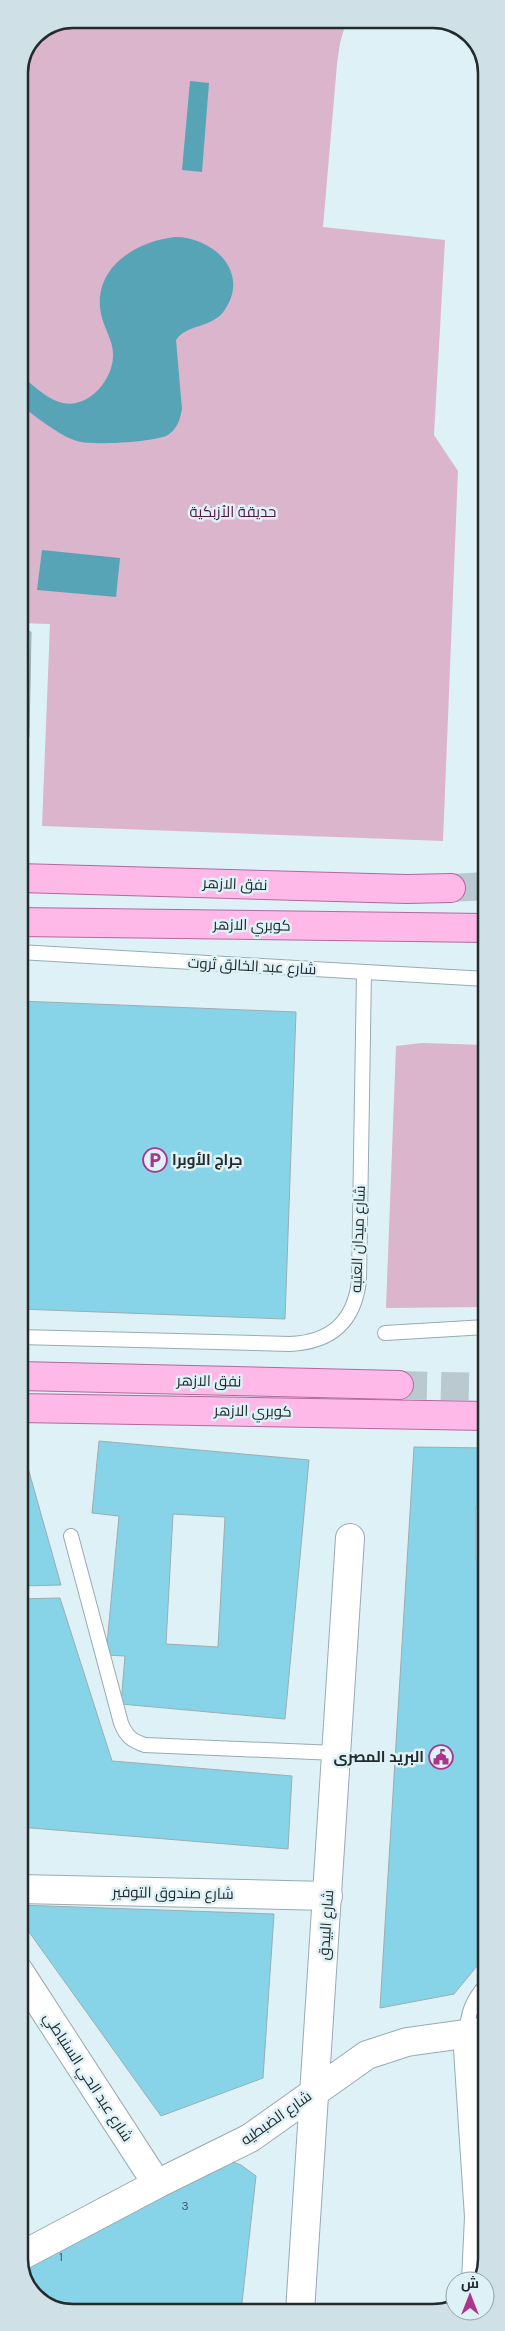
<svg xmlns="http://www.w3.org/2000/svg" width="505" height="2331" font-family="Karla,Cairo,sans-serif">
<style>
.green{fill:#dbb5cc}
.water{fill:#57a4b7}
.building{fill:#87d4e8;stroke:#9badb2;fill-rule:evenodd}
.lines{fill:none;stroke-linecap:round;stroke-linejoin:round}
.primary-tunnel{stroke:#b9c9cf;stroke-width:28;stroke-dasharray:28 14;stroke-linecap:butt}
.lane-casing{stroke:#98abb0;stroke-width:16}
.street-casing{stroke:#98abb0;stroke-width:30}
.primary-casing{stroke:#b1699c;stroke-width:30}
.lane{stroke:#fff;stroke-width:14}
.street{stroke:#fff;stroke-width:28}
.primary{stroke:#feb9e8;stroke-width:28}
.labels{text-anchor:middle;stroke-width:5;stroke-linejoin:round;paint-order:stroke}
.number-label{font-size:12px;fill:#3c555c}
.park-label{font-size:15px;fill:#561544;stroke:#def1f7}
.street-label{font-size:15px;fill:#232b2d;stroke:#def1f7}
.poi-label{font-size:15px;font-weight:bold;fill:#232b2d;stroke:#def1f7;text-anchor:start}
.rim{fill:none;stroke:#232b2d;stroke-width:2.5}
</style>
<rect width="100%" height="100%" fill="#def1f7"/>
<g class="green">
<polygon points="73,19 347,19 340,43 337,64 323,227 445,240 434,435 458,471 443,841 42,826 50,624 19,623 19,72 35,34"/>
<polygon points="422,1043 486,1045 486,1307 386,1308 396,1046"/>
</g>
<g class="water">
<polygon points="190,81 209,83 202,172 182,170"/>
<path d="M175 237C214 237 251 273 224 311 212 328 187 324 176 340L182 409C180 420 177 429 168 435 156 442 91 446 77 441 58 435 35 416 19 404V374C31 383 44 397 59 402 86 411 112 382 113 357 114 341 104 329 101 314 92 268 136 241 175 237Z"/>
<polygon points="42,550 120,558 116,597 37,590"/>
</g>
<g class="building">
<polygon points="19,631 31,632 29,737 19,737"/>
<polygon points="19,1001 296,1012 285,1319 19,1309"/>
<polygon points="19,1436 61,1585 19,1586"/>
<path d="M99 1441 309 1460 285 1719 121 1704 125 1656 106 1655 119 1516 92 1513ZM173 1514 225 1517 218 1647 166 1644Z"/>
<polygon points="414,1447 486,1448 486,1507 476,1507 476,1560 486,1560 486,1955 454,1994 380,2008"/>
<polygon points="60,1598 112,1761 292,1776 288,1849 19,1827 19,1599"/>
<polygon points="19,1905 274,1914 263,2078 161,2116 19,1918"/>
<polygon points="225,2159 241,2165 256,2176 241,2312 66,2312 35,2297 19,2266"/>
</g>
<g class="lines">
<g class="primary-tunnel">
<polyline points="451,888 486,886"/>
<polyline points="399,1385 486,1387"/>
</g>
<g class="lane-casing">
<g id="lane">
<polyline points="19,952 486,979"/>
<polyline points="385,1333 486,1327"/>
<path d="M19 1337 290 1344C331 1342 354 1322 359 1281L364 972"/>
<path d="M71 1536 121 1723C126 1736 132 1741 145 1745L336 1753"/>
<path d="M467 2034C467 2013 473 2000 486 1985"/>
</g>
</g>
<g class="street-casing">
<g id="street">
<polyline points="19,1889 328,1896"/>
<polyline points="19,1971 157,2184"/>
<polyline points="467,2034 479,2217 476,2281"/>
<polyline points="19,2257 157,2184 250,2138 367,2055 407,2042 486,2031"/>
<polyline points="300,2312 350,1538"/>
</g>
</g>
<g class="primary-casing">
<g id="primary">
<polyline points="19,878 407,889 451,888"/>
<polyline points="19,922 486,928"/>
<polyline points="19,1376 399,1385"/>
<polyline points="19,1408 486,1416"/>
</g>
</g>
<use href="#lane" class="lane"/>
<use href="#street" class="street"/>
<use href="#primary" class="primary"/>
</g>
<defs>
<g id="parking-ring" transform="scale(1.25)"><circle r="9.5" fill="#def1f7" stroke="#ac348b" stroke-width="1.5"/><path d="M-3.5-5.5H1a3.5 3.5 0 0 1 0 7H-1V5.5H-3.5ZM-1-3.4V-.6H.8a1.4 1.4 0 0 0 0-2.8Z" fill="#ac348b"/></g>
<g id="civic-ring" transform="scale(1.25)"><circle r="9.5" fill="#def1f7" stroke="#ac348b" stroke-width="1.5"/><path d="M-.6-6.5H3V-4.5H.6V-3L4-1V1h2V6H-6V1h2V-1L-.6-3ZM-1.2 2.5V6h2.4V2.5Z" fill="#ac348b"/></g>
</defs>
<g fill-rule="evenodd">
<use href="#parking-ring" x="155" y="1160"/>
<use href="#civic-ring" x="441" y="1757"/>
</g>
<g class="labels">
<g class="number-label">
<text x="185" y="2210">3</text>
<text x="61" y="2261">1</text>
</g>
<g class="park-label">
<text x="233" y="517">حديقة الأزبكية</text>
</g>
<g class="street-label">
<text transform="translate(235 884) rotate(2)" y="5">نفق الازهر</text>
<text transform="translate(252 925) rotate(1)" y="5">كوبري الازهر</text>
<text transform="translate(252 966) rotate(3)" y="5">شارع عبد الخالق ثروت</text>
<text transform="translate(358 1239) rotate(-88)" y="5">شارع ميدان العتبه</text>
<text transform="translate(209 1381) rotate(1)" y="5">نفق الازهر</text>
<text transform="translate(253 1411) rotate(1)" y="5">كوبري الازهر</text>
<text transform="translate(173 1893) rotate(1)" y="5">شارع صندوق التوفير</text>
<text transform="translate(326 1925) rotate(-86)" y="5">شارع البيدق</text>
<text transform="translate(88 2077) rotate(57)" y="5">شارع عبد الحي السنباطي</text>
<text transform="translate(276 2118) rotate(-35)" y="5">شارع الضبطيه</text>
</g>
<g class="poi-label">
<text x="172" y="1165">جراج الأوبرا</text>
<text x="424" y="1762" text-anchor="end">البريد المصرى</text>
</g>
</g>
<path d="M0 0H505V2331H0ZM73 28H433A45 45 0 0 1 478 73V2259A45 45 0 0 1 433 2304H73A45 45 0 0 1 28 2259V73A45 45 0 0 1 73 28Z" fill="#cfe1e7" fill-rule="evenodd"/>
<path class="rim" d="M73 28H433A45 45 0 0 1 478 73V2259A45 45 0 0 1 433 2304H73A45 45 0 0 1 28 2259V73A45 45 0 0 1 73 28Z"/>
<g transform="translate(470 2296)"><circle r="24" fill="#def1f7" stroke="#93a2a6"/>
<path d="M0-4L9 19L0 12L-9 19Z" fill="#ac348b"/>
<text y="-8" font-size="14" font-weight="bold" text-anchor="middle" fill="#232b2d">ش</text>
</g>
</svg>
